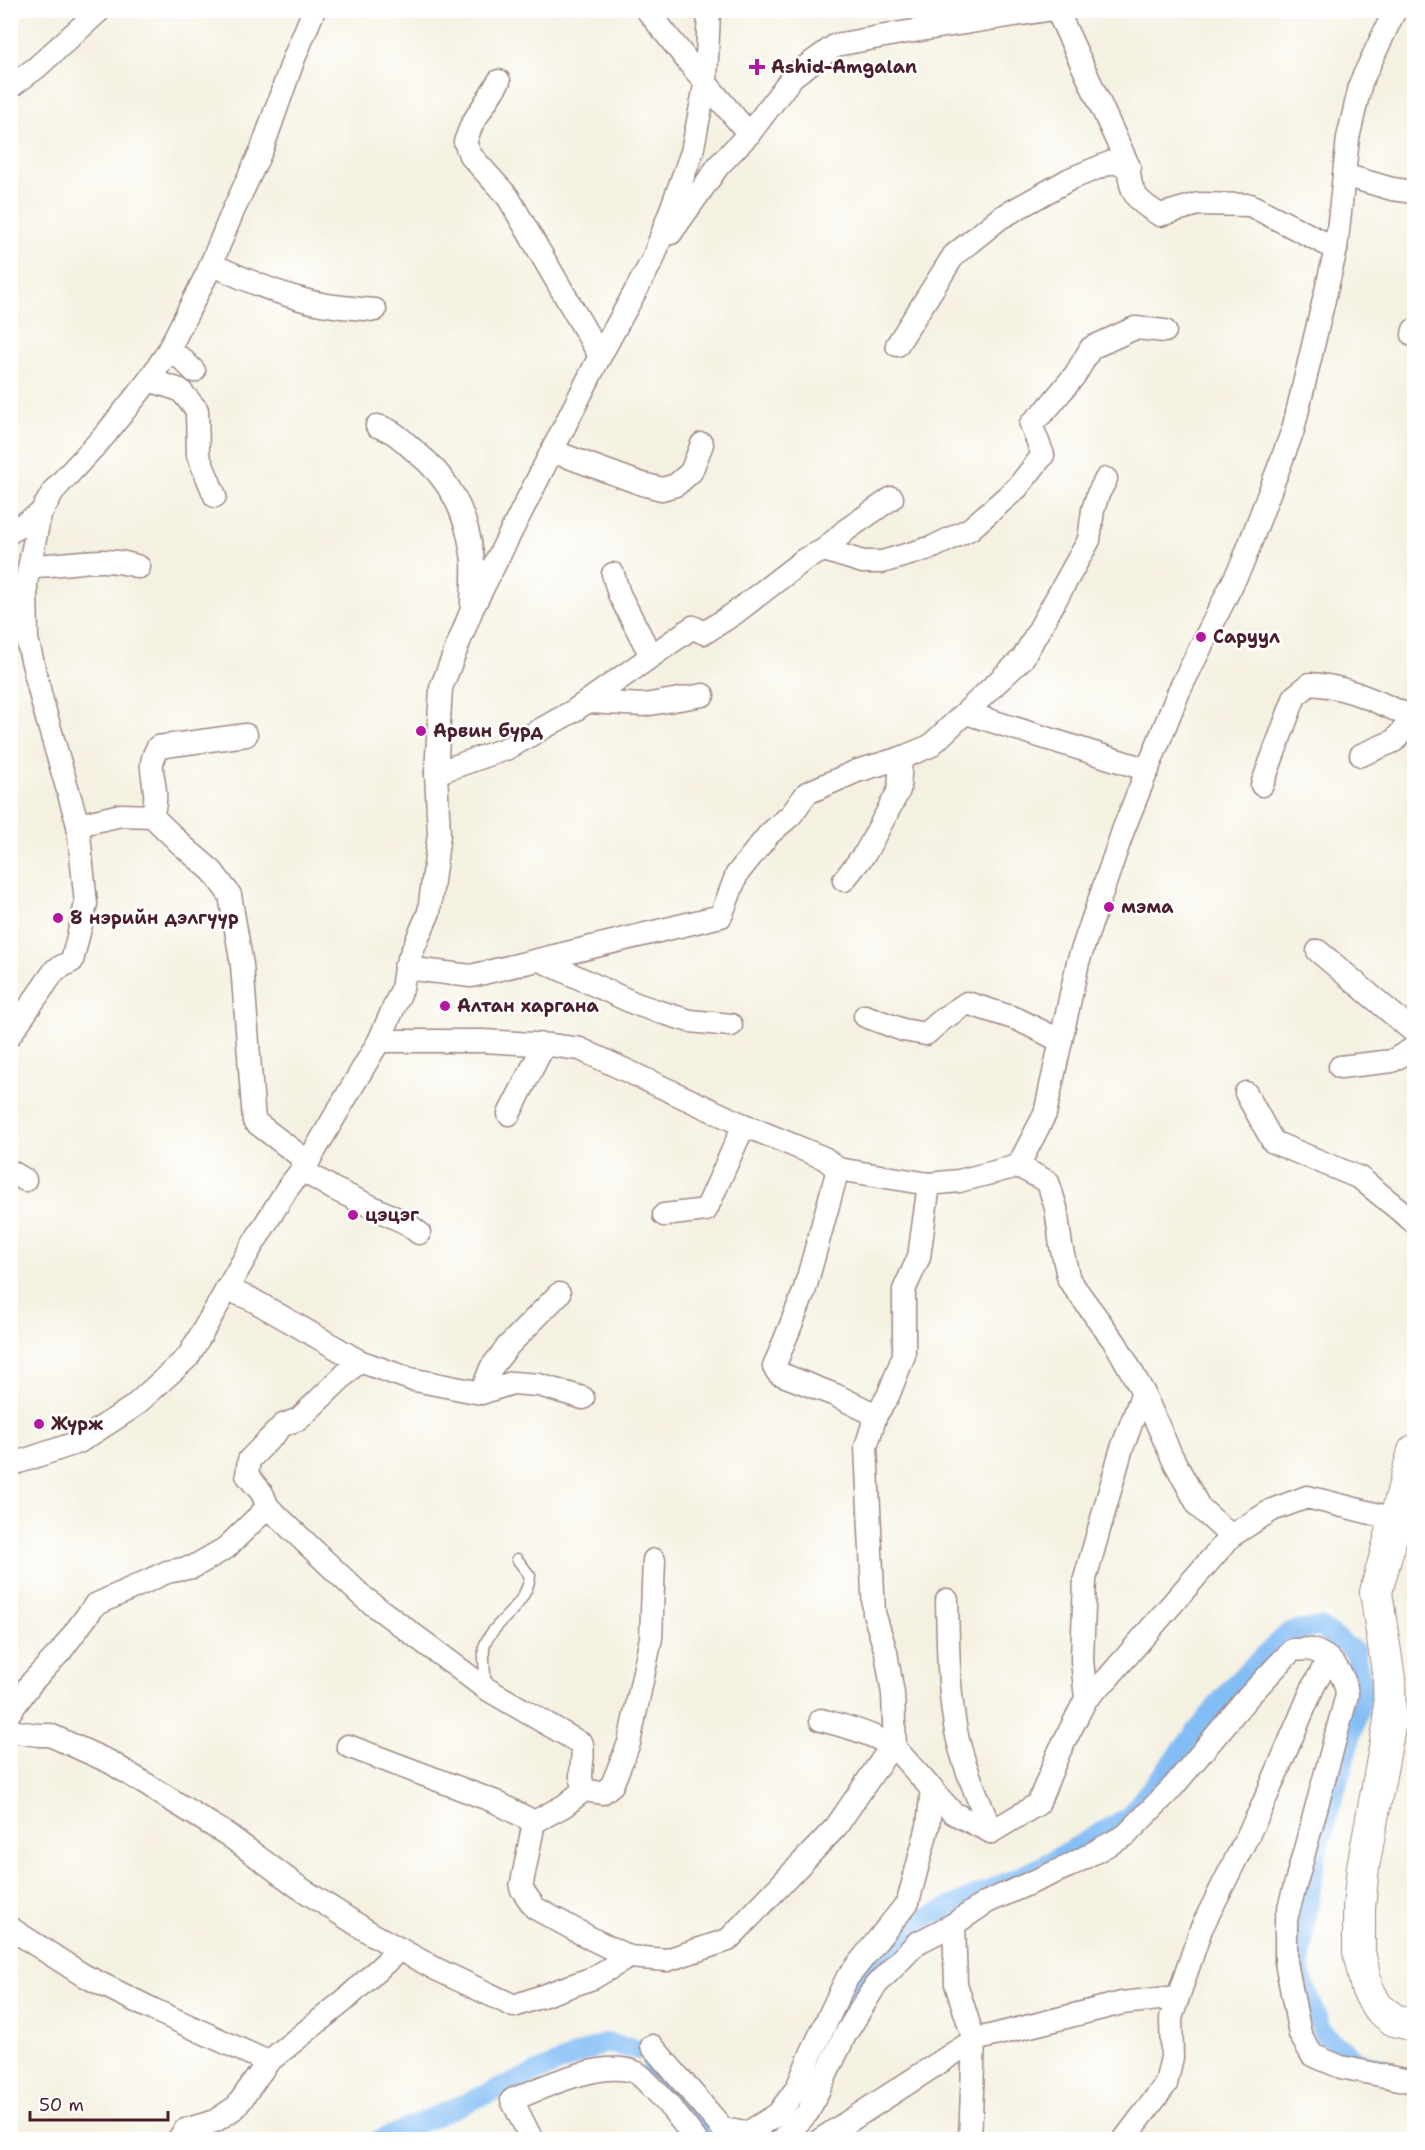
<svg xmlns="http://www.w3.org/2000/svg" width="1425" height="2150" font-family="'Shantell Sans',sans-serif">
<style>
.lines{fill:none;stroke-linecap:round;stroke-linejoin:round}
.canal{stroke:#83bdf5;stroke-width:20}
.lane-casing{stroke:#a08886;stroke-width:13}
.street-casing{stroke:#a08886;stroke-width:25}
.secondary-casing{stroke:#a08886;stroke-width:34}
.lane{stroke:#fff;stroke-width:10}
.street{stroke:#fff;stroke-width:22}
.secondary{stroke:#fff;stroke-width:32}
.poi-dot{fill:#b5179e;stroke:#fff;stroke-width:2}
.labels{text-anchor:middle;stroke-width:5;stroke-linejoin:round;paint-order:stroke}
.poi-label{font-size:18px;font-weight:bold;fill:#4a1f2b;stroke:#fff;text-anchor:start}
</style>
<rect width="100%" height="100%" fill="#fff"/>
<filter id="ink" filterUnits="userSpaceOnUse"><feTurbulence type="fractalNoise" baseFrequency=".0167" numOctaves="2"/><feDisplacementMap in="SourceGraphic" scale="12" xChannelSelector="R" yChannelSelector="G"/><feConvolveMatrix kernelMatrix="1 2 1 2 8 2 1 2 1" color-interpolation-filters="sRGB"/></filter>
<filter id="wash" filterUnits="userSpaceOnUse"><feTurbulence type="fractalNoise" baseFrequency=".008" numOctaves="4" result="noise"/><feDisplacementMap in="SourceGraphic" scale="24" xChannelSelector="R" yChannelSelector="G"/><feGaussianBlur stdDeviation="1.35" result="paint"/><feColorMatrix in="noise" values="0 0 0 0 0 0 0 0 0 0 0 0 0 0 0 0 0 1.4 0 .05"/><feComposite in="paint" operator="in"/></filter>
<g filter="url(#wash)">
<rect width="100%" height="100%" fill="#f5f1e1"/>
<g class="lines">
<g class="canal">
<polyline points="826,2046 858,1984 919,1921 1041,1867 1128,1817 1235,1683 1289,1632 1320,1627 1355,1652 1364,1693 1315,1860 1299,1970 1322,2032 1358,2062 1377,2067"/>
<polyline points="652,2066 713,2137 729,2140"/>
<polyline points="380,2140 605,2043 639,2050"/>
</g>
</g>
</g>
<g filter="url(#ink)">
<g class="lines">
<g class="lane-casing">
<path id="lane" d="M485 1687C486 1676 483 1658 484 1648 489 1624 526 1609 530 1576L517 1559"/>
</g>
<g class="street-casing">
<g id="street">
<polyline points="647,10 694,69 749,134"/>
<path d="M1057 10 1129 167C1129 194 1138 202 1160 215L1198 204 1250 205 1336 249"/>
<polyline points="499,81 472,124 465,142 470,155 508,197 600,356"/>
<polyline points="10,87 36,68 100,10"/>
<polyline points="1344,175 1392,189 1414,192"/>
<polyline points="671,233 719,165 749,134 793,76 836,45 901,33 1047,10"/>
<path d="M211 264C239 277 268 290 297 298 322 306 349 308 375 310"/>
<polyline points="1413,335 1414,330"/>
<polyline points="897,345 954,255 1000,218 1070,179 1112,162 1129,167"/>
<polyline points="167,353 181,358 194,371"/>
<polyline points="149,380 180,390 197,410 198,455 215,496"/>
<path d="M377 426C394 430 402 440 415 451 449 478 466 511 472 554 475 570 472 588 472 605"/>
<polyline points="552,451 642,484 662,489 676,485 691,472 702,444"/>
<polyline points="10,532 40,514 55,489 105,435 149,380 167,353 207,274 233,211 262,149 294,58 314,10"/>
<polyline points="824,550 863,562 882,562 933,547 970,529 1017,488 1043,455 1031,424 1047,409 1075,375 1091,348 1135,328 1165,331"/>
<path d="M30 566C66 566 105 554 139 567"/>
<polyline points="613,574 619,594 651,656"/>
<polyline points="588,702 644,705 703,695"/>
<polyline points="966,713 1148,770"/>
<polyline points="1361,755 1394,741 1413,718"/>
<polyline points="436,773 508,748 575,710 693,627 704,633 735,613 805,559 824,550 846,530 892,498"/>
<path d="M1262 785 1295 696 1310 684C1349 686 1379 703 1414 718"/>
<path d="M152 816C153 811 155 806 155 801 157 780 145 767 158 747L246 735"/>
<polyline points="78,825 121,815 152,816 184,847 212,871 230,895 242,965 254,1121 308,1162"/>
<polyline points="844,880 866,852 899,790 901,758"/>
<polyline points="1318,951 1414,1032"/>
<polyline points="540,960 636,1004 660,1012 690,1021 731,1025"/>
<polyline points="405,968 471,976 721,916 737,874 769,834 791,815 807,793 857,771 901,758 930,746 1023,658 1089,540 1093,510 1098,494 1106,479"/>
<polyline points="865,1016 903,1030 926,1034 943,1019 967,1003 1017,1019 1061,1041"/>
<polyline points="10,1035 55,970 72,961 86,904 78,825 43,705 27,639 26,583 40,514"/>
<polyline points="379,1041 483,1041 550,1045 580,1049 739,1123 824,1158 838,1169 929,1184"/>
<polyline points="1340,1067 1392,1061 1414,1048"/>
<polyline points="1246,1093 1273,1142 1360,1178 1414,1222"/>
<polyline points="509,1114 544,1045"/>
<polyline points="1018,1166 1048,1182 1056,1208 1061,1246 1069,1280 1116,1344 1143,1392 1172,1457 1199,1507 1231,1536"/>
<polyline points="838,1169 804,1292 774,1367 778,1373 835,1395 876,1415"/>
<polyline points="302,1170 334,1189 406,1223 419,1233"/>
<polyline points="10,1171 25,1180"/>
<polyline points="664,1215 706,1210 744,1125"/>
<polyline points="226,1289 251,1299 359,1361 410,1379 481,1393 512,1383 539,1385 583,1398"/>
<polyline points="481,1393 491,1368 508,1346 559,1294"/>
<polyline points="10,1465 79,1442 133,1407 188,1357 250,1249 287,1189 308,1162 379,1041 402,989 405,968 429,912 439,834 436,773 441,688 472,609 600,356 653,259 692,152 706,81 709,10"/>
<polyline points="268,1507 262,1493 247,1475 249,1460 283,1425 299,1419 359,1361"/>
<path d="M947 1600C948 1640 948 1680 954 1719 959 1758 978 1796 991 1832"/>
<polyline points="1086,1699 1082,1660 1085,1579 1121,1451 1143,1392"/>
<path d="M10 1712 32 1682 61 1651 95 1605 167 1572 193 1567 226 1548 268 1507 363 1597 485 1688 582 1744C585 1762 577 1773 584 1790L564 1806 534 1822 521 1888 535 1908 592 1939 629 1957 667 1960 728 1940 836 1827 888 1751 895 1748 953 1813 991 1832 1038 1804 1059 1752 1086 1699 1107 1679 1231 1536 1272 1510 1307 1497 1407 1522 1414 1521"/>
<path d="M821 1720C847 1727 872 1733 895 1748"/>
<polyline points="10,1731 38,1735 50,1735 110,1762 228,1835 297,1886 372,1934 436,1969 514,2006 593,1978 629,1957"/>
<polyline points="348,1746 496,1802 534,1822"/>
<polyline points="895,1748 893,1694 886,1652 874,1613 866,1447 876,1415 888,1396 904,1355 904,1290 919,1257 929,1184 959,1181 1018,1166 1045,1114 1078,962 1124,828 1179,691 1243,562 1293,430 1336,249 1348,138 1361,82 1395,10"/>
<polyline points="584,1790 602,1793 612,1785 629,1743 651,1638 654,1560"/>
<polyline points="954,1924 956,1984 974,2040 970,2140"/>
<polyline points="10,1928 83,1975 154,2010 268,2062"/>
<polyline points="652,2046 723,2129 747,2133 778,2114 797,2088 811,2054 847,1978 908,1902 928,1826 932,1788"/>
<polyline points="178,2140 185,2130 215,2121 236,2107 268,2062 345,2000 400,1949"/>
<path d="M532 2140 512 2100C543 2087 605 2058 637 2073 642 2076 647 2082 651 2086 668 2103 682 2121 696 2140"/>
<path d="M782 2140 808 2112 845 2035 875 1986 917 1943 954 1924 987 1902 1069 1866 1126 1835 1172 1788 1248 1697 1292 1650C1298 1650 1306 1648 1312 1650 1331 1655 1346 1676 1347 1695L1286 1919V1962L1300 2034 1312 2055 1341 2067 1414 2082"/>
<polyline points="820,2140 974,2040 1122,2003 1177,1997"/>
<polyline points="1124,2140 1166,2084 1172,2057 1171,2018 1201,1929 1261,1809 1314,1685 1329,1659"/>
</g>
</g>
<g class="secondary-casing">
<polyline id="secondary" points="1414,1451 1376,1592 1389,1679 1390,1721 1363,1867 1359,1908 1359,1952 1367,1988 1377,2007 1394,2020 1414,2025"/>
</g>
<use href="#lane" class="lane"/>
<use href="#street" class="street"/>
<use href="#secondary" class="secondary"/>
</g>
</g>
<g class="poi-dot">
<path d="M754 58h6v6h6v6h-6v6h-6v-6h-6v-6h6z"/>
<circle cx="1201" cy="637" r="6"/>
<circle cx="421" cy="731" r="6"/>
<circle cx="1109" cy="907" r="6"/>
<circle cx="58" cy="918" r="6"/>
<circle cx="445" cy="1006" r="6"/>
<circle cx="353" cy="1215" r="6"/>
<circle cx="39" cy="1424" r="6"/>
</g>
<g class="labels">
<g class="poi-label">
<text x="771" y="73">Ashid-Amgalan</text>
<text x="1213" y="643">Саруул</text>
<text x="433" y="737">Арвин бүрд</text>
<text x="1121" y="913">мэма</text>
<text x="70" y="924">8 нэрийн дэлгүүр</text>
<text x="457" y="1012">Алтан харгана</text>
<text x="365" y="1221">цэцэг</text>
<text x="51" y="1430">Жүрж</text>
</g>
</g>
<rect width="1425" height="2150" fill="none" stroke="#fff" stroke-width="36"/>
<path d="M30 2111v9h138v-9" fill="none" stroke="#4a1f2b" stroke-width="3"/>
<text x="39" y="2111" font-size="18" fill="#4a1f2b" stroke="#ffffff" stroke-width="4.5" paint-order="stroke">50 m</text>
</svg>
